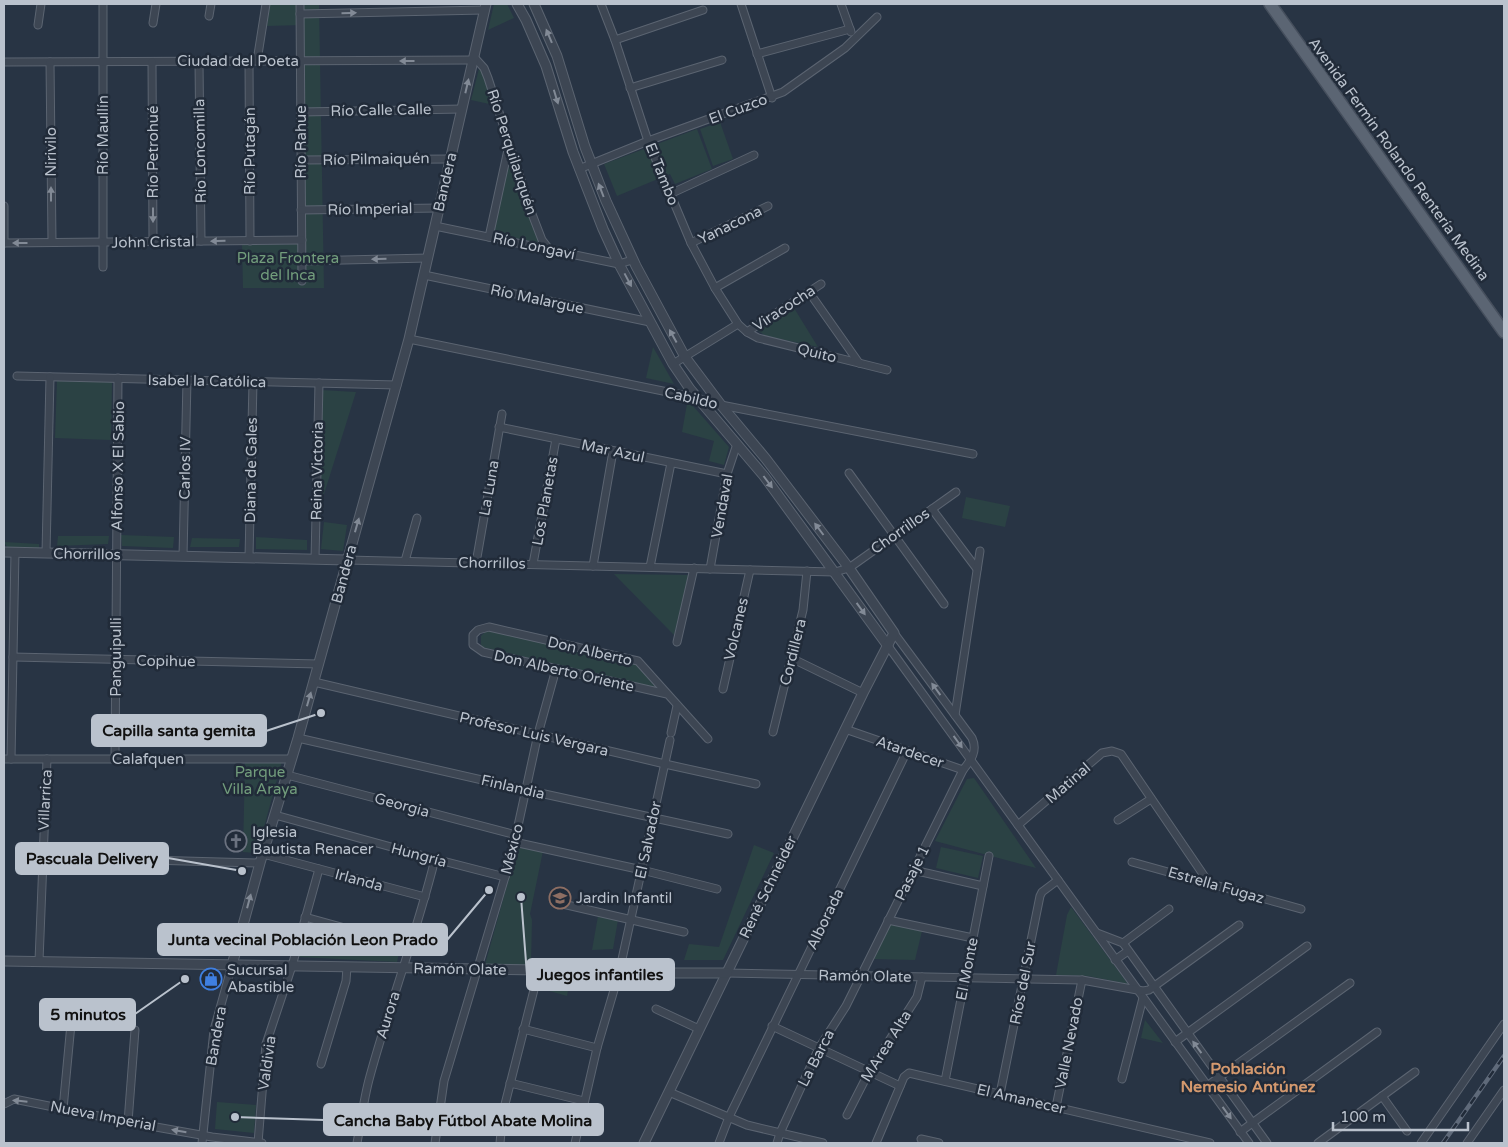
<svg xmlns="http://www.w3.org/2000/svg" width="1508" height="1147" font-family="'Varela Round',sans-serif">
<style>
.green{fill:#2b4244}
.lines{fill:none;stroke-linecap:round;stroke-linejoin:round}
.minor-casing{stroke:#5b6471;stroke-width:9}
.tertiary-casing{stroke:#5b6471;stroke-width:11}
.primary-casing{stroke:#464f5d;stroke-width:14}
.minor{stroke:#3d4653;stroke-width:7}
.tertiary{stroke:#3d4653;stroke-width:9}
.primary{stroke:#5b6573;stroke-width:11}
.rail-casing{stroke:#5f6a7a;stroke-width:4.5}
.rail{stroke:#212b39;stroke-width:2.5;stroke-dasharray:8;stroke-linecap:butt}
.oneway{fill:#828a96}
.labels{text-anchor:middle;stroke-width:5;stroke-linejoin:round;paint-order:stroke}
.street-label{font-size:15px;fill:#bac2cd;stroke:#212b39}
.park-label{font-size:15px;fill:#729d7c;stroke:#212b39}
.poi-label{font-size:15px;fill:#bac2cd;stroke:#212b39;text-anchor:start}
.neighbourhood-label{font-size:16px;font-weight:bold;fill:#d4996e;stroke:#212b39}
.leader{fill:none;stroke:#bac2cd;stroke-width:2}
.callout-dot{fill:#bac2cd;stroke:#212b39;stroke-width:2}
.callout{fill:#bac2cd;stroke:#bac2cd;stroke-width:2}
.callout-label{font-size:16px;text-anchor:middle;font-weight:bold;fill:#111}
</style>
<rect width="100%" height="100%" fill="#283444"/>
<g class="green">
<polygon points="270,4 319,4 324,288 243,288 242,245 304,244 303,25 267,26"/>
<polygon points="494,4 507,4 514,18 488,30"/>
<polygon points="480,65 494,105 471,100"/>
<polygon points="720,122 733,159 713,166 700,129"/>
<polygon points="697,129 712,169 675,184 670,174 617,196 604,164"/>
<polygon points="509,159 539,243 493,233"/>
<polygon points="794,308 818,347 766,336 757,330"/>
<polygon points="653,347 674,384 646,378"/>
<polygon points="57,381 112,382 111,440 55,438"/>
<polygon points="321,390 356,392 320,507"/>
<polygon points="687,404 693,406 729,447 724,465 709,461 714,441 682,432"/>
<polygon points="966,497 1010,506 1005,527 962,518"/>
<polygon points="324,522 347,525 343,551 321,549"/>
<polygon points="121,535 174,537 173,548 122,546"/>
<polygon points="58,536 109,536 108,544 57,546"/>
<polygon points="256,537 307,540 307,550 256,549"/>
<polygon points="192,538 240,539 239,547 190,547"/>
<polygon points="4,542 39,544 39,551 9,550"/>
<polygon points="614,574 690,575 674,635"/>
<polygon points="489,631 637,663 655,687 482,647 481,644 481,636 485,632"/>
<polygon points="282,761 257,853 243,852 245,763"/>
<polygon points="974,778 1036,868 935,841 967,779"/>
<polygon points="754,845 774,853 723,960 684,960 689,944 719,947"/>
<polygon points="518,846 543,851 530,914 532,920 531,964 484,968"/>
<polygon points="941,847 983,856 978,878 936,868"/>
<polygon points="1071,907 1128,984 1088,976 1056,975 1067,915"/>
<polygon points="598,916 618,920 613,949 592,950"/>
<polygon points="308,919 401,945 397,962 298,957"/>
<polygon points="889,924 922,931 915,960 871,959"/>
<polygon points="543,973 571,974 567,996 539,988"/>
<polygon points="1145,1020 1163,1043 1141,1038"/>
<polygon points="217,1102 256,1105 254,1133 215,1129"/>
</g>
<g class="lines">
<g class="minor-casing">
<g id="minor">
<polyline points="103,4 103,267"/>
<polyline points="300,4 302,281"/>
<polyline points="601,4 615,40 648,141 691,243 715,288 738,324 747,332 758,338 887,370"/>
<polyline points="741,4 772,98"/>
<polyline points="841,4 851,32"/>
<polyline points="300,14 484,10"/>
<polyline points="209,16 211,4"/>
<polyline points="153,23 156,4"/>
<polyline points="38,25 41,4"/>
<polyline points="615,40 703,10"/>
<polyline points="757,54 850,29"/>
<polyline points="474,57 484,68 488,78 532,214 542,240 549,249"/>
<polyline points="249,61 250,241"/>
<polyline points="257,61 266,4"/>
<polyline points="4,62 473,60"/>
<polyline points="50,62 52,242"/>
<polyline points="152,62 153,242"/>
<polyline points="199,62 201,241"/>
<polyline points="630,88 722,60"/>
<polyline points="301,112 462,109"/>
<polyline points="301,160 450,159"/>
<polyline points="579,169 648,141 783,92 845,48 877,17"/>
<polyline points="670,194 754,155"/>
<polyline points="4,206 4,243"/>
<polyline points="301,210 439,208"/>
<polyline points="435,226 619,264 632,260"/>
<polyline points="489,237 509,145"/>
<polyline points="4,243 302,240"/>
<polyline points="691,243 768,206"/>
<polyline points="302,261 428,258"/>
<polyline points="424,275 650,322"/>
<polyline points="715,288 785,248"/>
<polyline points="809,292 859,363"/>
<polyline points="747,332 821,284"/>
<polyline points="409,339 697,398 721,405 973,454"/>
<polyline points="673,364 738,324"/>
<polyline points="17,376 397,385"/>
<polyline points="499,427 727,474"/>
<polyline points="849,473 944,604"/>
<polyline points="932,509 977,569"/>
<polyline points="46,553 50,377"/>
<polyline points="183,556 187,380"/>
<polyline points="249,557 253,382"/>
<polyline points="315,559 319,383"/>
<polyline points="347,560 835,572 849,568 956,492"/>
<polyline points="405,561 417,518"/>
<polyline points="476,563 502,414"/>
<polyline points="533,564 556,439"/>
<polyline points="593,566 613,451"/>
<polyline points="650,567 671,463"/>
<polyline points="710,569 727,474 737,444"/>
<polyline points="677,642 694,568"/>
<polyline points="888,646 1249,1143"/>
<polyline points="13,657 319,664"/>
<polyline points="791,658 863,693"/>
<polyline points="314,682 665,764 756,784"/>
<polyline points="723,689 750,570"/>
<polyline points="667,694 483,652 473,645 473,635 478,630 489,627 638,661 708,739"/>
<polyline points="955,715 980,551"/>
<path d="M845 729 963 770C971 760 978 751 972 738L894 633"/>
<polyline points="773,732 803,610 807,571"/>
<polyline points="671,733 677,706"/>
<polyline points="298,738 526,790 728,834"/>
<polyline points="4,759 292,759"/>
<polyline points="11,759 15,552"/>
<polyline points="115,759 118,378"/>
<polyline points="287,775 516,835"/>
<polyline points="275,815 435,859 505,877"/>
<polyline points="1118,820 1151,799"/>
<polyline points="1018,825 1102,753 1112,751 1121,754 1209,883"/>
<polyline points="514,842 642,870 717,889"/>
<polyline points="263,854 425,897"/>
<polyline points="42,857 260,863"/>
<polyline points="1132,862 1301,909"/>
<polyline points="913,870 983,886"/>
<polyline points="554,902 684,932"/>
<polyline points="305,917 410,946"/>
<polyline points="888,920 973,938"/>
<polyline points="1097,933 1123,943 1267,1143"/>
<polyline points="1123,943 1169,909"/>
<polyline points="1115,960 1128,951"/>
<polyline points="39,961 47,759"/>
<polyline points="727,973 1082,980 1143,991 1149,990 1239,925"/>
<polyline points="656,1009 699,1029"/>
<polyline points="772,1026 900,1086"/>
<polyline points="523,1029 597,1048"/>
<polyline points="1175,1042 1307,946"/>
<polyline points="321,1064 346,981 347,967"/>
<polyline points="1122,1079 1143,998"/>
<polyline points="945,1081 989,856"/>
<polyline points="510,1083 584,1101"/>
<polyline points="1207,1086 1350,983"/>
<polyline points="669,1092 747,1125 823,1143"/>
<polyline points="1000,1094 1040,896 1042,892 1058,880"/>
<polyline points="1382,1096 1407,1131"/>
<polyline points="4,1104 14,1099 128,1122 212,1137 262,1143"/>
<polyline points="1056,1107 1082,980"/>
<polyline points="63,1109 71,1024"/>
<polyline points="847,1115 869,1072 917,997 922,977"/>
<polyline points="128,1122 135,1030"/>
<polyline points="1240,1132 1377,1032"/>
<polyline points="921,1139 939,1143"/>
<polyline points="202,1143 214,1030 232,965"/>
<polyline points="258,1143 266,1044 292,966 319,869"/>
<path d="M357 1143C361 1121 364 1097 370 1076 390 1003 417 932 435 859"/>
<polyline points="435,1143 444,1081 505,877 516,835 538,734 556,669"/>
<polyline points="500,1143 503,1112 539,970"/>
<polyline points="575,1143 597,1048 619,973 670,740"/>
<polyline points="719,1143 729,1117 907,751"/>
<polyline points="777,1143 780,1133 819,1048 846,1006 963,770"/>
<polyline points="876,1143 904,1077 909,1073 1210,1143"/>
<polyline points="1318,1143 1415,1072"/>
<polyline points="1421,1143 1504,1024"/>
<polyline points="1467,1143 1504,1090"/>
</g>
</g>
<g class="tertiary-casing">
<g id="tertiary">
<polyline points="517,4 526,20 546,66 573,152 603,229 619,264 673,364 690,389 764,476 888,646"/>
<polyline points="534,4 557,56 585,147 606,201 636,266 685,357 721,405 766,459 849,568 894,633 863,693 644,1143"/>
<polyline points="4,552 347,560"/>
<polyline points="4,961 539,970 619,973 727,973"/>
<polyline points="232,965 260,863 298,738 409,339 486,4"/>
</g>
</g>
<g class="primary-casing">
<polyline id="primary" points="1270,4 1504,332"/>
</g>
<use href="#minor" class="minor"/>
<use href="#tertiary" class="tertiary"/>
<use href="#primary" class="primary"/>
<g class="rail-casing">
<polyline id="rail" points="1443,1143 1504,1056"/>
</g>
<use href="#rail" class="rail"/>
</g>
<defs><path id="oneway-solid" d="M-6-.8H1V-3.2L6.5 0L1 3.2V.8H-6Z" transform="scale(1.25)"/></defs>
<g class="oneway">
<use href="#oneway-solid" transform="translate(349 13) rotate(-1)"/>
<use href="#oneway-solid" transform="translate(549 36) rotate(-113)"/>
<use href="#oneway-solid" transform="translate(407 61) rotate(180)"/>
<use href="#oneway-solid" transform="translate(467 86) rotate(-77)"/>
<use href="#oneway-solid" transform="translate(556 97) rotate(73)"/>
<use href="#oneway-solid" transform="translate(601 190) rotate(-111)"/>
<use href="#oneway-solid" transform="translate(51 194) rotate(-90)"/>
<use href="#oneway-solid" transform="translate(153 215) rotate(90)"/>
<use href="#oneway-solid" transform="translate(218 241) rotate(179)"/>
<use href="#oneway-solid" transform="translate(20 243) rotate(180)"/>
<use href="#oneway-solid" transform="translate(379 259) rotate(179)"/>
<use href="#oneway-solid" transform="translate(628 280) rotate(62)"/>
<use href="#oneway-solid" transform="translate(673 336) rotate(-119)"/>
<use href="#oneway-solid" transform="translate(768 482) rotate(53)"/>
<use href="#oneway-solid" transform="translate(357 525) rotate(-74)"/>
<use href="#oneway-solid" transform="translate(819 529) rotate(-127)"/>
<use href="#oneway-solid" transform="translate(861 609) rotate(54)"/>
<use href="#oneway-solid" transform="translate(936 689) rotate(-126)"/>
<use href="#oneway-solid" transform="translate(309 699) rotate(-74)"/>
<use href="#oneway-solid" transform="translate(958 742) rotate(54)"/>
<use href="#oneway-solid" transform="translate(249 901) rotate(-75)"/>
<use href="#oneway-solid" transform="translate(1197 1047) rotate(-126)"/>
<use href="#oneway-solid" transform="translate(20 1101) rotate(-174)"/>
<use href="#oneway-solid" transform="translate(1227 1113) rotate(54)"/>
<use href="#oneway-solid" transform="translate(179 1131) rotate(-170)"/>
</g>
<defs>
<g id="church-ring" transform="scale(1.125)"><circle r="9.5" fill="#212b39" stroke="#6b7280" stroke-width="1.5"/><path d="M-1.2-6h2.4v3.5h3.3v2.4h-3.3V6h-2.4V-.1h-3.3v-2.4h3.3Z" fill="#6b7280"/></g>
<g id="school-ring" transform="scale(1.125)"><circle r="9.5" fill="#212b39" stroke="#8d6e63" stroke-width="1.5"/><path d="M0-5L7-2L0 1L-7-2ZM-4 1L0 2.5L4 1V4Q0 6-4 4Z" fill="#8d6e63"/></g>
<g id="shop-ring" transform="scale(1.125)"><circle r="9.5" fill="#212b39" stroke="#3f7fe0" stroke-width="1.5"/><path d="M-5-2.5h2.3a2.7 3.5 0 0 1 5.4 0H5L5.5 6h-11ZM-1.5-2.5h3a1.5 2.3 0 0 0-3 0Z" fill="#3f7fe0"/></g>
</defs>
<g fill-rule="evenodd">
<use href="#church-ring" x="236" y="841"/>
<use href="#school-ring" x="560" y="898"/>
<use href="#shop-ring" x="211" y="979"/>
</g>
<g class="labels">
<g class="street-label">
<text x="238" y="66">Ciudad del Poeta</text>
<text transform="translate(738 109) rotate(-20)" y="5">El Cuzco</text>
<text transform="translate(381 110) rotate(-1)" y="5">Río Calle Calle</text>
<text transform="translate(103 135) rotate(-90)" y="5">Río Maullín</text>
<text transform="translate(301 142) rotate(-90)" y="5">Río Rahue</text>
<text transform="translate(200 151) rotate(-91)" y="5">Río Loncomilla</text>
<text transform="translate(250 151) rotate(-90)" y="5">Río Putagán</text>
<text transform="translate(51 152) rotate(-90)" y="5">Nirivilo</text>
<text transform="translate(153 152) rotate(-90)" y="5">Río Petrohué</text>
<text transform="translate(512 152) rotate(72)" y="5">Río Perquilauquén</text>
<text transform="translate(376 159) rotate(-1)" y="5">Río Pilmaiquén</text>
<text transform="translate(1399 159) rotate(54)" y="5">Avenida Fermín Rolando Rentería Medina</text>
<text transform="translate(662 174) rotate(68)" y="5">El Tambo</text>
<text transform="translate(445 182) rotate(-77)" y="5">Bandera</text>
<text transform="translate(370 209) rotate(-1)" y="5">Río Imperial</text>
<text transform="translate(730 225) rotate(-26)" y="5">Yanacona</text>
<text transform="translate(153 242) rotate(-1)" y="5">John Cristal</text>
<text transform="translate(534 246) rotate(12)" y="5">Río Longaví</text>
<text transform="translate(537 299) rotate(12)" y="5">Río Malargue</text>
<text transform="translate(784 308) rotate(-33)" y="5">Viracocha</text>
<text transform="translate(817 353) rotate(14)" y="5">Quito</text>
<text transform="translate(207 381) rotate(1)" y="5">Isabel la Católica</text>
<text transform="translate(691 398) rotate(13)" y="5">Cabildo</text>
<text transform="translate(613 451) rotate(12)" y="5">Mar Azul</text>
<text transform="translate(118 466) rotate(-89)" y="5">Alfonso X El Sabio</text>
<text transform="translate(185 468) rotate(-89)" y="5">Carlos IV</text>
<text transform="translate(251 470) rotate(-89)" y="5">Diana de Gales</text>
<text transform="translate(317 471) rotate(-89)" y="5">Reina Victoria</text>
<text transform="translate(489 488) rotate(-80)" y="5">La Luna</text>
<text transform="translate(545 501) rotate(-80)" y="5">Los Planetas</text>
<text transform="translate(722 506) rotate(-80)" y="5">Vendaval</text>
<text transform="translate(900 531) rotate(-35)" y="5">Chorrillos</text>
<text transform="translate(87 554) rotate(1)" y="5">Chorrillos</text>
<text transform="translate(492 563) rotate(1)" y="5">Chorrillos</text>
<text transform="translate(344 574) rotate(-75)" y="5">Bandera</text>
<text transform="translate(736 629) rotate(-77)" y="5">Volcanes</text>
<text transform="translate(590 651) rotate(13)" y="5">Don Alberto</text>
<text transform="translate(793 652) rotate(-76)" y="5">Cordillera</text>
<text transform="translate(116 657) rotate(-90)" y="5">Panguipulli</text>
<text transform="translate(166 661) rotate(1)" y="5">Copihue</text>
<text transform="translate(564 671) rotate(13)" y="5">Don Alberto Oriente</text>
<text transform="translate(534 734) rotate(13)" y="5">Profesor Luis Vergara</text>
<text transform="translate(910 752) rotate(19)" y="5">Atardecer</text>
<text x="148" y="764">Calafquen</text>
<text transform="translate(1068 783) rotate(-41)" y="5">Matinal</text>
<text transform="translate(513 787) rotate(13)" y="5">Finlandia</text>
<text transform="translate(45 800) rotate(-87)" y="5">Villarrica</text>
<text transform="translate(402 805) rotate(15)" y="5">Georgia</text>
<text transform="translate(648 840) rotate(-78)" y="5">El Salvador</text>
<text transform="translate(512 849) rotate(-76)" y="5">México</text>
<text transform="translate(419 855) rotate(15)" y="5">Hungría</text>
<text transform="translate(912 873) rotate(-64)" y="5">Pasaje 1</text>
<text transform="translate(359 880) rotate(15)" y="5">Irlanda</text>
<text transform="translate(1216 885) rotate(16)" y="5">Estrella Fugaz</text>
<text transform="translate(768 887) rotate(-64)" y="5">René Schneider</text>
<text transform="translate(825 919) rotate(-64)" y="5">Alborada</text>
<text transform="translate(460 969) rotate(1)" y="5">Ramón Olate</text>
<text transform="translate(967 969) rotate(-79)" y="5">El Monte</text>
<text transform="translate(865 976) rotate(1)" y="5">Ramón Olate</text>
<text transform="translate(1023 983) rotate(-79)" y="5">Ríos del Sur</text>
<text transform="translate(388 1015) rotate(-73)" y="5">Aurora</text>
<text transform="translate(216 1036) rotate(-80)" y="5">Bandera</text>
<text transform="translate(1069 1043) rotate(-79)" y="5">Valle Nevado</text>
<text transform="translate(886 1046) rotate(-58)" y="5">MArea Alta</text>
<text transform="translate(816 1058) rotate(-63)" y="5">La Barca</text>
<text transform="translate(267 1063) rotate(-82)" y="5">Valdivia</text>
<text transform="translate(1021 1099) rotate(13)" y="5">El Amanecer</text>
<text transform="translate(103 1116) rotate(11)" y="5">Nueva Imperial</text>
</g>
<g class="park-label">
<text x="288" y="263">Plaza Frontera<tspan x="288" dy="17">del Inca</tspan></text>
<text x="260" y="777">Parque<tspan x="260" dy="17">Villa Araya</tspan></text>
</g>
<g class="poi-label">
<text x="252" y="837">Iglesia<tspan x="252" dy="17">Bautista Renacer</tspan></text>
<text x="576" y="903">Jardin Infantil</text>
<text x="227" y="975">Sucursal<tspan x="227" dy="17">Abastible</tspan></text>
</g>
<g class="neighbourhood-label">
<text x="1248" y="1074">Población<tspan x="1248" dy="18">Nemesio Antúnez</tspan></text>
</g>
</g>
<path class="leader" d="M321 713L266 731M242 871L168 858M489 890L447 940M521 897L527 975M185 979L135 1014M235 1117L324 1120"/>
<g class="callout-dot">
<circle cx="321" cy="713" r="5"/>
<circle cx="242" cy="871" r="5"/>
<circle cx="489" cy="890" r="5"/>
<circle cx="521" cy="897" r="5"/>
<circle cx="185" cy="979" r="5"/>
<circle cx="235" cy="1117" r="5"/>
</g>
<g class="callout">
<rect x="92" y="715" width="174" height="31" rx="5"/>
<rect x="16" y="843" width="152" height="31" rx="5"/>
<rect x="158" y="924" width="289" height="31" rx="5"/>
<rect x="527" y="959" width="147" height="31" rx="5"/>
<rect x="40" y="999" width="95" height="31" rx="5"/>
<rect x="324" y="1104" width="279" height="31" rx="5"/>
</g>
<g class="callout-label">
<text x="179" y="736">Capilla santa gemita</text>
<text x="92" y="864">Pascuala Delivery</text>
<text x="303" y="945">Junta vecinal Población Leon Prado</text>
<text x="600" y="980">Juegos infantiles</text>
<text x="88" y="1020">5 minutos</text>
<text x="463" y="1126">Cancha Baby Fútbol Abate Molina</text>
</g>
<rect width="1508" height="1147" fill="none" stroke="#bac2cd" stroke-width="10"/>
<path d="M1333 1122v8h135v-8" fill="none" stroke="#bac2cd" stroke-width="2.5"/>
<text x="1340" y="1122" font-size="15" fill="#bac2cd" stroke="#212b39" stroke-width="4" paint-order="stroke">100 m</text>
</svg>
